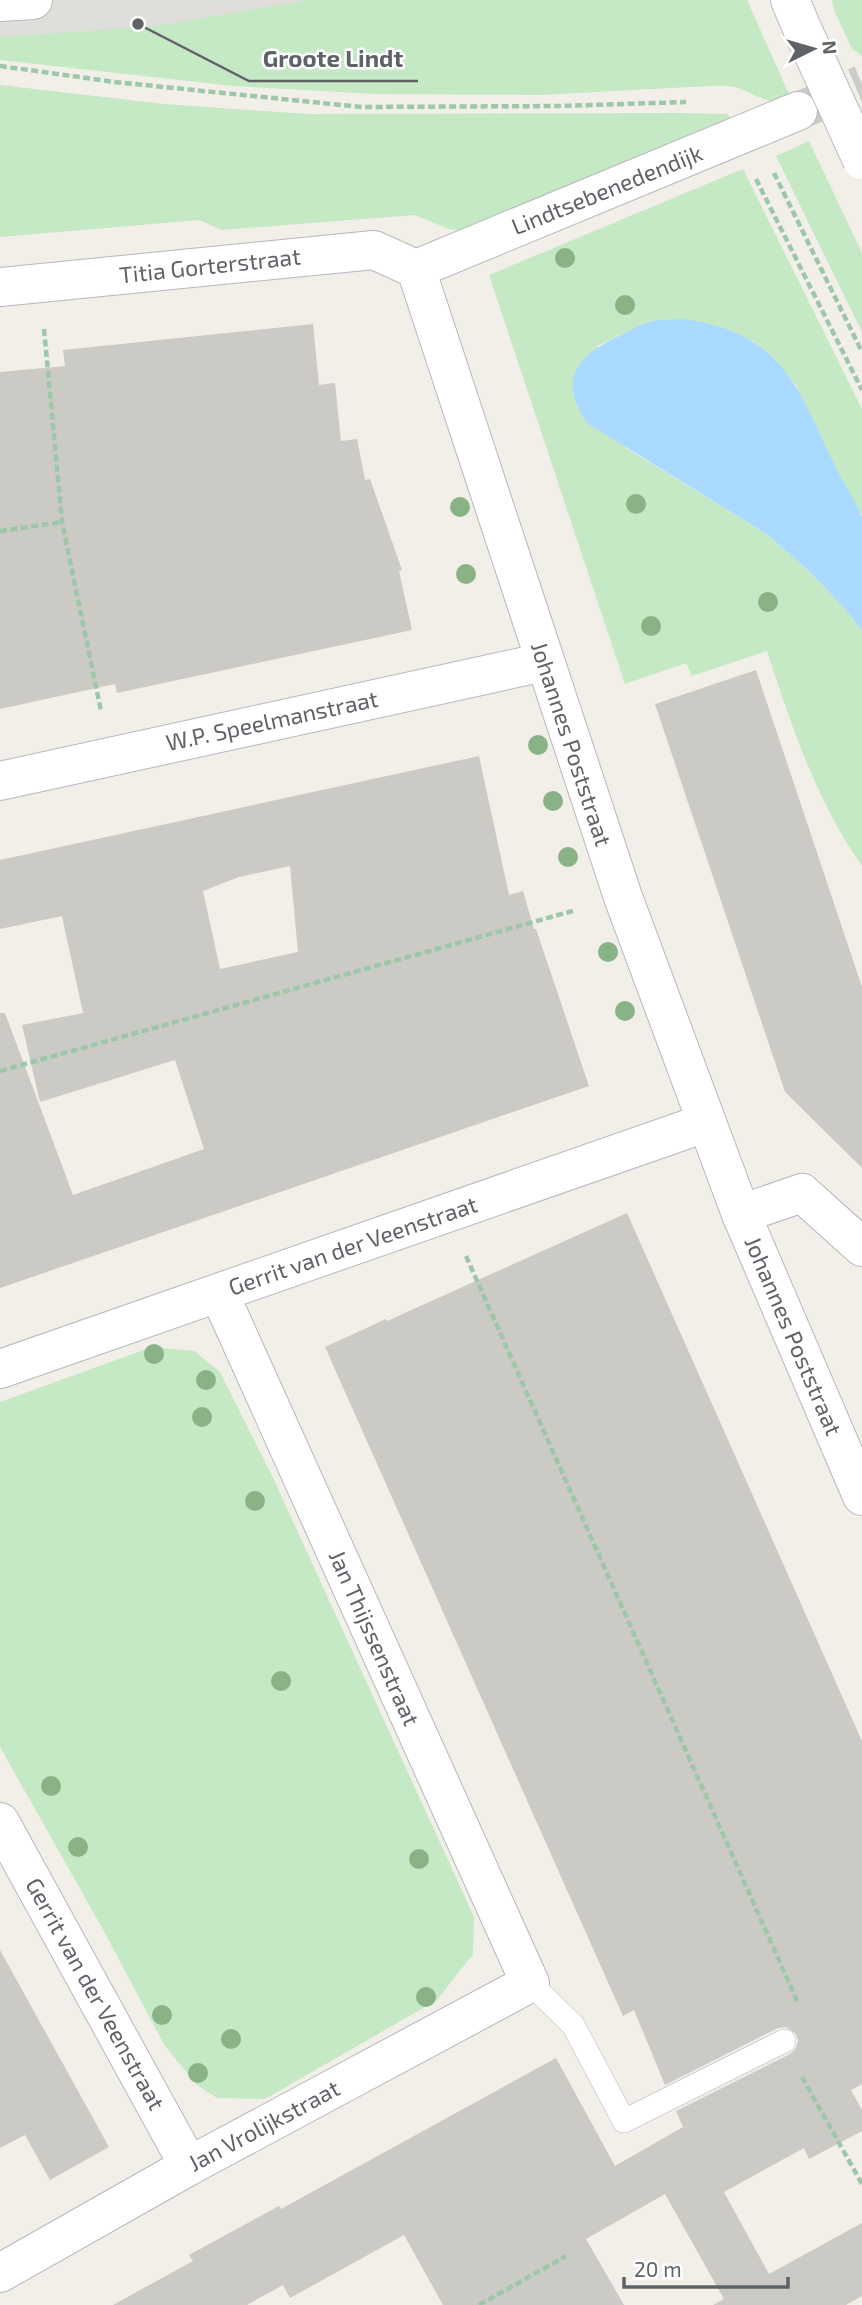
<svg xmlns="http://www.w3.org/2000/svg" width="862" height="2305" font-family="'Exo 2',sans-serif">
<style>
.industrial{fill:#e0deda}
.green{fill:#c5e8c5}
.water{fill:#aadaff}
.building{fill:#cccac5;fill-rule:evenodd}
.lines{fill:none;stroke-linecap:round;stroke-linejoin:round}
.minor-tunnel{stroke:#ccccc8;stroke-width:38;stroke-dasharray:38 19;stroke-linecap:butt}
.service-casing{stroke:#b5b8bc;stroke-width:24}
.minor-casing{stroke:#b5b8bc;stroke-width:40}
.secondary-casing{stroke:#b6babf;stroke-width:40}
.path{stroke:#9cc7a9;stroke-width:4.5;stroke-dasharray:7 3.5;stroke-linecap:butt}
.service{stroke:#fff;stroke-width:23}
.minor{stroke:#fff;stroke-width:38}
.secondary{stroke:#fff;stroke-width:38}
.secondary-bridge-casing{stroke:#b6babf;stroke-width:40;stroke-linecap:butt}
.secondary-bridge{stroke:#fff;stroke-width:38}
.tree{fill:#89b387}
.labels{text-anchor:middle;stroke-width:5;stroke-linejoin:round;paint-order:stroke}
.street-label{font-size:23px;fill:#5f6368;stroke:#fff}
.leader{fill:none;stroke:#5f6368;stroke-width:2.5}
.callout-dot{fill:#5f6368;stroke:#fff;stroke-width:2.5}
.callout-label{font-size:24px;text-anchor:middle;font-weight:bold;fill:#5f6368;stroke:#fff;stroke-width:5;stroke-linejoin:round;paint-order:stroke}
</style>
<rect width="100%" height="100%" fill="#f1efe8"/>
<polygon class="industrial" points="0,0 552,0 0,48"/>
<g class="green">
<path d="M309 0H747L791 99C773 108 755 94 738 88 729 85 718 86 709 86L540 95 376 94 233 86 0 60V37L156 26Z"/>
<polygon points="832,0 862,0 862,56 852,49 835,12"/>
<polygon points="0,85 164,104 308,114 678,113 728,114 731,120 465,231 449,229 415,215 222,230 199,220 0,237"/>
<polygon points="809,141 862,253 862,332 776,156"/>
<path d="M743 169 862 409V515L844 486 795 384 772 357 753 341 648 322 597 346 626 448 768 535 810 572 845 609 862 630V866C817 802 791 725 767 651L692 676 686 663 625 684 489 275Z"/>
<polygon points="152,1347 194,1351 220,1372 274,1480 474,1917 473,1954 437,2000 265,2099 217,2098 197,2085 165,2046 100,1924 0,1747 0,1402"/>
</g>
<path class="water" d="M684 319C783 333 797 387 835 466 840 478 861 508 862 518 862 551 862 596 862 630L845 609 810 572 768 535 587 423C557 378 578 355 621 335 629 331 637 326 646 323 657 319 672 320 684 319Z"/>
<g class="building">
<polygon points="313,324 319,385 335,383 341,441 357,439 365,480 370,479 402,570 399,571 412,630 117,693 115,684 0,709 0,372 65,366 63,350"/>
<polygon points="756,670 862,987 862,1168 785,1092 655,704"/>
<path d="M479 756 509 895 523 891 534 929H536L589 1086 0 1288V1013H5L73 1195 204 1149 175 1060 40 1102 22 1025 83 1013 62 916 0 929V860ZM290 866 298 952 220 969 203 891 239 877Z"/>
<polygon points="627,1213 862,1741 862,2084 851,2090 862,2110 862,2131 809,2159 804,2148 724,2192 769,2274 862,2223 862,2296 846,2305 713,2305 724,2299 665,2194 586,2239 624,2305 443,2305 404,2235 290,2298 283,2285 247,2305 113,2305 193,2261 189,2255 279,2206 281,2209 556,2058 615,2166 683,2127 676,2111 790,2054 796,2048 798,2041 796,2034 786,2027 778,2028 665,2085 634,2010 623,2016 325,1347 386,1319 387,1321"/>
<polygon points="0,1950 109,2147 50,2180 25,2135 0,2148"/>
</g>
<g class="lines">
<polyline class="minor-tunnel" points="803,109 862,84"/>
<g class="service-casing">
<polyline id="service" points="530,1983 573,2025 624,2121 784,2041"/>
</g>
<g class="minor-casing">
<g id="minor">
<polyline points="416,269 623,897 741,1214 862,1496"/>
<polyline points="416,269 798,111"/>
<polyline points="0,287 374,250 416,269"/>
<polyline points="0,781 544,662"/>
<polyline points="741,1214 802,1193 862,1247"/>
<polyline points="0,1369 705,1123"/>
<polyline points="0,1822 189,2166"/>
<polyline points="0,2273 189,2166 530,1983 219,1293"/>
</g>
</g>
<g class="secondary-casing">
<g id="secondary">
<polyline points="790,0 804,33"/>
<polyline points="0,2 33,0"/>
</g>
</g>
<g class="path">
<polyline points="0,66 115,82 361,107 560,106 686,102"/>
<polyline points="774,173 862,352"/>
<polyline points="756,179 862,390"/>
<polyline points="44,329 62,522 101,711"/>
<polyline points="0,531 62,522"/>
<polyline points="0,1071 576,910"/>
<polyline points="466,1256 798,2003"/>
<polyline points="802,2077 862,2184"/>
<polyline points="479,2305 566,2256"/>
</g>
<use href="#service" class="service"/>
<use href="#minor" class="minor"/>
<use href="#secondary" class="secondary"/>
<g class="secondary-bridge-casing">
<polyline id="secondary-bridge" points="804,33 862,160"/>
</g>
<use href="#secondary-bridge" class="secondary-bridge"/>
</g>
<g class="tree">
<circle cx="565" cy="258" r="10"/>
<circle cx="625" cy="305" r="10"/>
<circle cx="636" cy="504" r="10"/>
<circle cx="460" cy="507" r="10"/>
<circle cx="466" cy="574" r="10"/>
<circle cx="768" cy="602" r="10"/>
<circle cx="651" cy="626" r="10"/>
<circle cx="538" cy="745" r="10"/>
<circle cx="553" cy="801" r="10"/>
<circle cx="568" cy="857" r="10"/>
<circle cx="608" cy="952" r="10"/>
<circle cx="625" cy="1011" r="10"/>
<circle cx="154" cy="1354" r="10"/>
<circle cx="206" cy="1380" r="10"/>
<circle cx="202" cy="1417" r="10"/>
<circle cx="255" cy="1501" r="10"/>
<circle cx="281" cy="1681" r="10"/>
<circle cx="51" cy="1786" r="10"/>
<circle cx="78" cy="1847" r="10"/>
<circle cx="419" cy="1859" r="10"/>
<circle cx="426" cy="1997" r="10"/>
<circle cx="162" cy="2015" r="10"/>
<circle cx="231" cy="2039" r="10"/>
<circle cx="198" cy="2073" r="10"/>
</g>
<g class="labels">
<g class="street-label">
<text transform="translate(607 190) rotate(-22)" y="8">Lindtsebenedendijk</text>
<text transform="translate(210 266) rotate(-6)" y="8">Titia Gorterstraat</text>
<text transform="translate(272 721) rotate(-12)" y="8">W.P. Speelmanstraat</text>
<text transform="translate(571 744) rotate(72)" y="8">Johannes Poststraat</text>
<text transform="translate(353 1246) rotate(-19)" y="8">Gerrit van der Veenstraat</text>
<text transform="translate(793 1336) rotate(67)" y="8">Johannes Poststraat</text>
<text transform="translate(374 1638) rotate(66)" y="8">Jan Thijssenstraat</text>
<text transform="translate(95 1994) rotate(61)" y="8">Gerrit van der Veenstraat</text>
<text transform="translate(264 2126) rotate(-28)" y="8">Jan Vrolijkstraat</text>
</g>
</g>
<path class="leader" d="M138 24L249 81H418"/>
<circle class="callout-dot" cx="138" cy="24" r="7"/>
<g class="callout-label">
<text x="333" y="67">Groote Lindt</text>
</g>
<g transform="translate(813 49) rotate(85)" stroke="#ffffff" stroke-width="5" paint-order="stroke">
<path d="M0-5L12 26L0 18L-12 26Z" fill="#5f6368"/>
<text y="-10" font-size="19" font-weight="bold" text-anchor="middle" fill="#5f6368">N</text>
</g>
<path d="M624 2277v10h164v-10" fill="none" stroke="#5f6368" stroke-width="3.5"/>
<text x="634" y="2277" font-size="21" fill="#5f6368" stroke="#ffffff" stroke-width="5" paint-order="stroke">20 m</text>
</svg>
